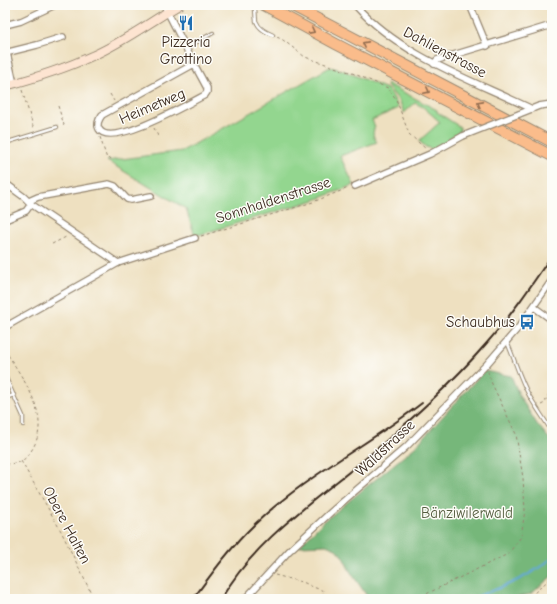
<svg xmlns="http://www.w3.org/2000/svg" width="557" height="604" font-family="'Comic Neue',sans-serif">
<style>
.green{fill:#93d68f;stroke:#678056}
.forest{fill:#76b77a;stroke:#58704c}
.lines{fill:none;stroke-linecap:round;stroke-linejoin:round}
.stream{stroke:#64a8d9;stroke-width:2}
.lane-casing{stroke:#94856f;stroke-width:4.5}
.street-casing{stroke:#94856f;stroke-width:8}
.secondary-casing{stroke:#94856f;stroke-width:10}
.highway-casing{stroke:#94856f;stroke-width:12}
.path{stroke:#94856f;stroke-width:1;stroke-dasharray:3 3;stroke-linecap:butt}
.lane{stroke:#fff;stroke-width:2.5}
.street{stroke:#fff;stroke-width:5.5}
.secondary{stroke:#fde4d1;stroke-width:8}
.highway{stroke:#fabc8b;stroke-width:10}
.rail{stroke:#3b2a1e;stroke-width:2}
.street-bridge-casing{stroke:#94856f;stroke-width:8;stroke-linecap:butt}
.street-bridge{stroke:#fff;stroke-width:5.5}
.oneway{stroke:#916c4f}
.labels{text-anchor:middle;stroke-width:3;stroke-linejoin:round;paint-order:stroke}
.poi-label{font-size:15px;fill:#3b2a1e;stroke:#fdfcf7}
.street-label{font-size:15px;fill:#3b2a1e;stroke:#fdfcf7}
.park-label{font-size:15px;fill:#555e40;stroke:#fdfcf7}
</style>
<rect width="100%" height="100%" fill="#fdfcf7"/>
<filter id="ink" filterUnits="userSpaceOnUse"><feTurbulence type="fractalNoise" baseFrequency=".025" numOctaves="2"/><feDisplacementMap in="SourceGraphic" scale="8" xChannelSelector="R" yChannelSelector="G"/><feConvolveMatrix kernelMatrix="1 2 1 2 8 2 1 2 1" color-interpolation-filters="sRGB"/></filter>
<filter id="wash" filterUnits="userSpaceOnUse"><feTurbulence type="fractalNoise" baseFrequency=".012" numOctaves="4" result="noise"/><feDisplacementMap in="SourceGraphic" scale="16" xChannelSelector="R" yChannelSelector="G"/><feGaussianBlur stdDeviation="0.9" result="paint"/><feColorMatrix in="noise" values="0 0 0 0 0 0 0 0 0 0 0 0 0 0 0 0 0 1.4 0 .05"/><feComposite in="paint" operator="in"/></filter>
<g filter="url(#wash)">
<rect width="100%" height="100%" fill="#eee0c0"/>
<g class="green">
<path d="M330 67 342 70 387 89 390 92 399 108 372 120 375 127C372 133 373 137 377 142L340 156 354 185 315 200 195 236 186 209 107 161 182 151 227 126Z"/>
<path d="M388 84 437 110V112L460 127V131C451 136 444 144 434 150L426 147 419 141 440 122 423 107 415 103 404 113 400 102 387 86Z"/>
</g>
<polygon class="forest" points="484,371 511,376 520,397 537,424 552,442 552,576 531,594 510,599 369,599 350,571 343,557 336,549 326,545 299,546 321,524 415,447"/>
<g class="lines">
<path class="stream" d="M470 599C500 588 527 579 552 558"/>
</g>
</g>
<g filter="url(#ink)">
<g class="lines">
<g class="lane-casing">
<g id="lane">
<path d="M254 5C256 10 255 15 256 21 259 29 266 32 273 35"/>
<polyline points="186,48 213,33"/>
<polyline points="5,143 57,127"/>
<path d="M507 342C515 360 520 380 530 397 537 409 545 420 552 432"/>
<polyline points="5,376 23,416 23,425"/>
<polyline points="5,398 14,395"/>
</g>
</g>
<g class="street-casing">
<g id="street">
<path d="M164 5 194 64 102 115C99 119 96 124 99 129 110 149 190 103 205 95L207 92V88L194 64"/>
<path d="M355 5C402 57 470 79 532 109"/>
<polyline points="470,5 487,46"/>
<polyline points="5,25 21,21 55,5"/>
<polyline points="5,53 37,45 63,37"/>
<polyline points="7,53 14,84"/>
<polyline points="434,64 437,60 552,25"/>
<polyline points="519,114 539,106 552,104"/>
<polyline points="5,183 24,197 31,204 118,263"/>
<polyline points="355,186 430,154 463,136"/>
<polyline points="29,201 38,197 109,184 115,186 127,199 131,200 151,196"/>
<polyline points="5,220 26,211 31,204"/>
<polyline points="534,307 552,320"/>
<polyline points="5,327 118,263 195,238"/>
<polyline points="245,599 289,551 331,512 407,446 486,365 519,327 552,280"/>
</g>
</g>
<g class="secondary-casing">
<path id="secondary" d="M5 86C35 78 64 69 92 56 122 43 150 22 179 5"/>
</g>
<g class="highway-casing">
<g id="highway">
<polyline points="264,5 336,44 552,156"/>
<polyline points="291,5 552,142"/>
</g>
</g>
<g class="path">
<polyline points="365,5 368,7 371,5"/>
<polyline points="277,37 283,40 305,57 352,73 388,88 396,99 409,134 426,149"/>
<polyline points="22,90 34,129"/>
<polyline points="110,94 114,101"/>
<polyline points="58,106 64,125 62,126"/>
<polyline points="154,128 159,138"/>
<polyline points="5,130 7,137"/>
<polyline points="100,137 107,159 113,158"/>
<polyline points="201,236 313,202 348,188"/>
<polyline points="52,244 68,236"/>
<path d="M5 350C21 377 51 413 34 446 31 452 26 459 20 462 15 463 10 464 5 465"/>
<polyline points="541,405 545,403 547,396 552,394"/>
<polyline points="21,461 61,531 94,599"/>
<polyline points="275,575 305,583 313,587 324,591 321,599"/>
<polyline points="416,599 508,554 521,537 525,510 523,478 516,434 492,384 488,372"/>
<polyline points="518,599 533,594 552,577"/>
</g>
<use href="#lane" class="lane"/>
<use href="#street" class="street"/>
<use href="#secondary" class="secondary"/>
<use href="#highway" class="highway"/>
<g class="rail">
<path d="M193 599C212 573 231 547 255 524 305 476 368 445 422 403"/>
<path d="M221 599C257 536 324 495 378 448 415 416 452 383 485 345 510 317 531 286 552 255"/>
</g>
<g class="street-bridge-casing">
<polyline id="street-bridge" points="463,136 519,114"/>
</g>
<use href="#street-bridge" class="street-bridge"/>
</g>
<defs><path id="oneway-chevron" d="M-2-3.5L2.5 0L-2 3.5" fill="none" stroke-width="1.6" stroke-linecap="round" stroke-linejoin="round"/></defs>
<g class="oneway">
<use href="#oneway-chevron" transform="translate(312 31) rotate(28)"/>
<use href="#oneway-chevron" transform="translate(365 44) rotate(-152)"/>
<use href="#oneway-chevron" transform="translate(427 91) rotate(27)"/>
<use href="#oneway-chevron" transform="translate(480 104) rotate(-152)"/>
</g>
</g>
<defs>
<g id="restaurant-bare" transform="scale(1.2)"><path d="M-5-6h1v4h1v-4h1v4h1v-4h1v5L-1.5 .5V6h-2V.5L-5-1ZM5-6V6H3V1.5H1.5Q1.5-4 5-6Z" fill="#1f6fb2" stroke="#fdfcf7" stroke-width="2.5" paint-order="stroke"/></g>
<g id="bus-bare" transform="scale(1.2)"><path d="M-5-6H5V4H4V6H2V4H-2V6H-4V4H-5ZM-3.5-4V0h7V-4ZM-3.5 1.2v1.5H-2V1.2ZM2 1.2v1.5H3.5V1.2Z" fill="#1f6fb2" stroke="#fdfcf7" stroke-width="2.5" paint-order="stroke"/></g>
</defs>
<g fill-rule="evenodd">
<use href="#restaurant-bare" x="186" y="23"/>
<use href="#bus-bare" x="527" y="322"/>
</g>
<g class="labels">
<g class="poi-label">
<text x="186" y="47">Pizzeria<tspan x="186" dy="17">Grottino</tspan></text>
<text x="515" y="327" text-anchor="end">Schaubhus</text>
</g>
<g class="street-label">
<text transform="translate(445 52) rotate(28)" y="5">Dahlienstrasse</text>
<text transform="translate(152 106) rotate(-23)" y="5">Heimetweg</text>
<text transform="translate(273 200) rotate(-18)" y="5">Sonnhaldenstrasse</text>
<text transform="translate(385 448) rotate(-43)" y="5">Waldstrasse</text>
<text transform="translate(67 525) rotate(62)" y="5">Obere Halten</text>
</g>
<g class="park-label">
<text x="467" y="518">Bänziwilerwald</text>
</g>
</g>
<rect width="557" height="604" fill="none" stroke="#fdfcf7" stroke-width="20"/>
</svg>
